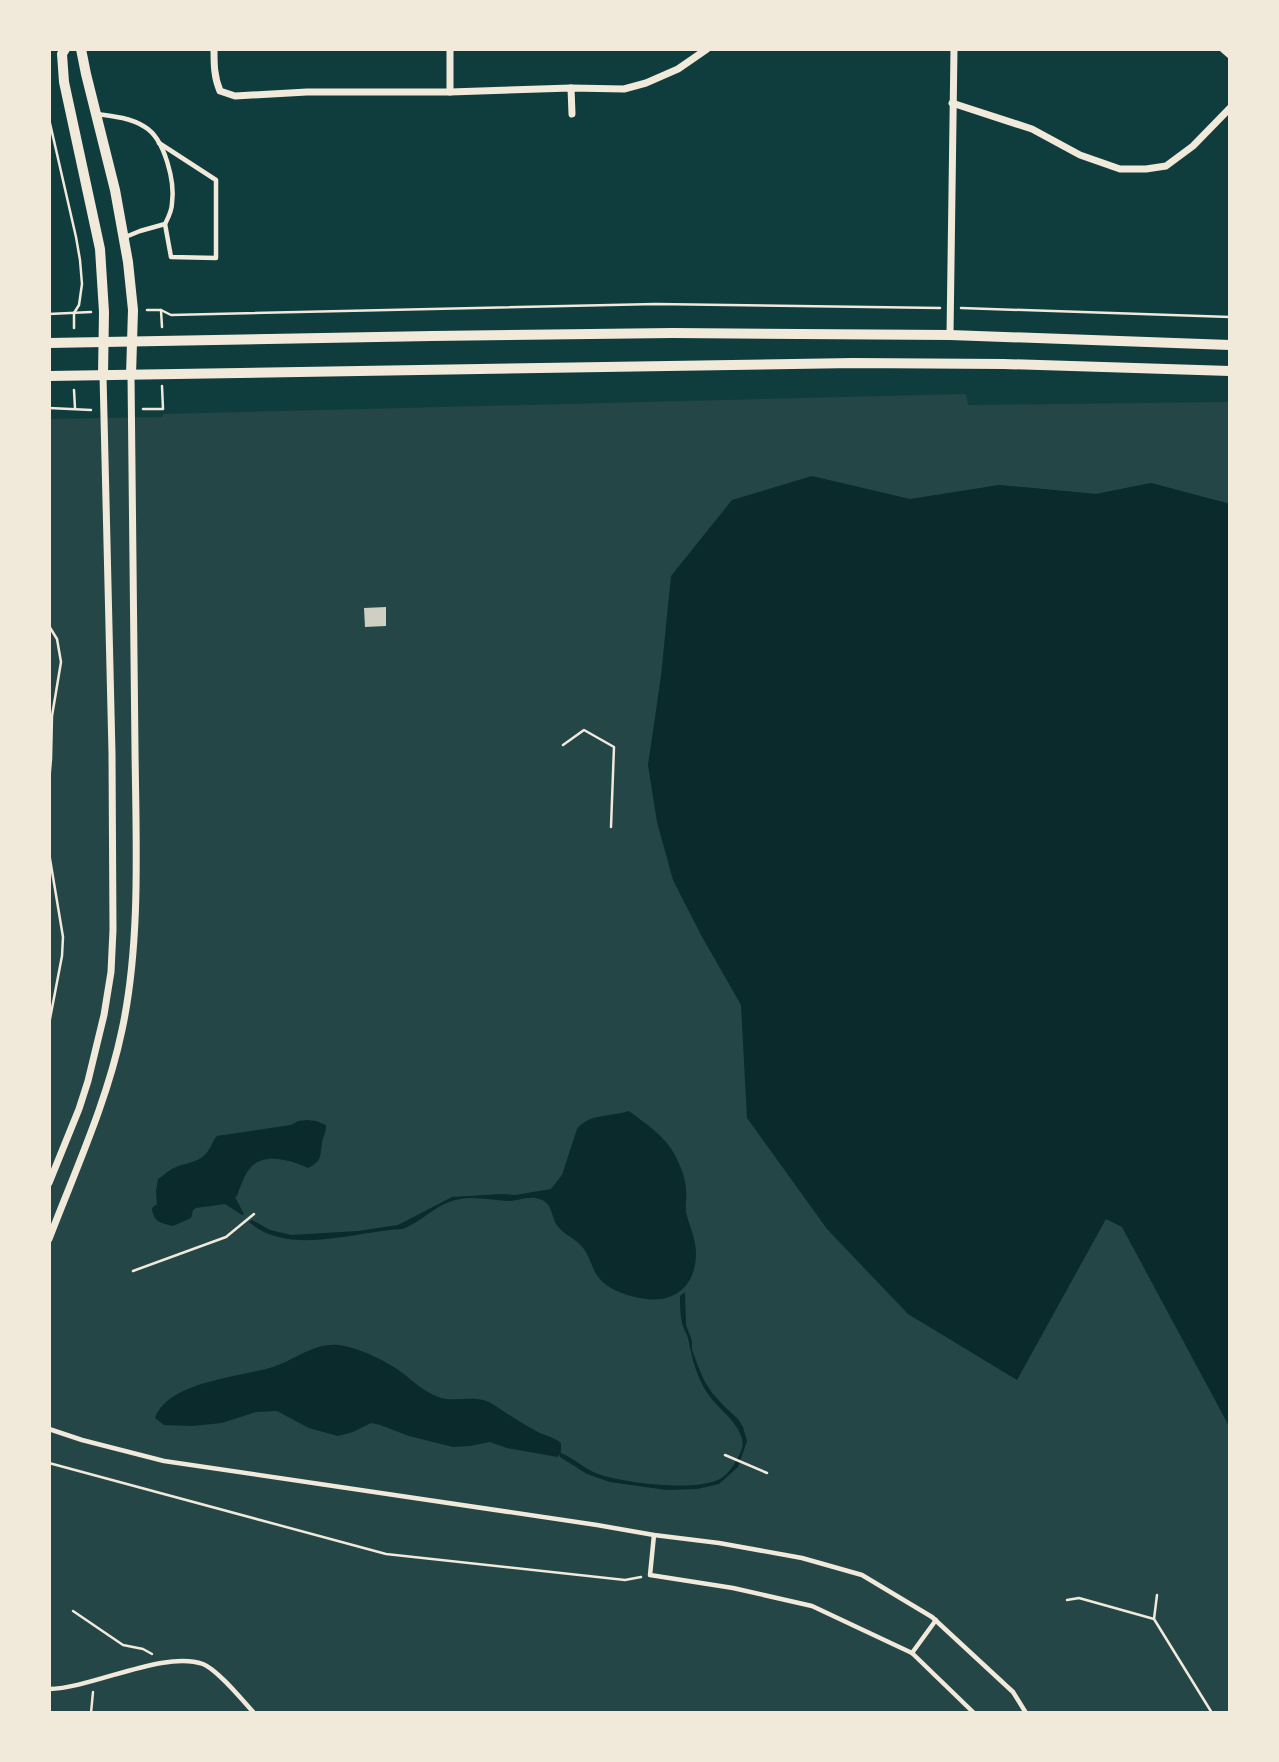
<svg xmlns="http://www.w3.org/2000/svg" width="1279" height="1762" font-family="'Open Sans',sans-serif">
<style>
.green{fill:#244646}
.water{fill:#0a2a2b}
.building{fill:#cfcfc3}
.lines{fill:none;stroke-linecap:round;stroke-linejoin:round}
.path{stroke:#f1e9da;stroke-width:2.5}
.service{stroke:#f1e9da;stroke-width:4.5}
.minor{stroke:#f1e9da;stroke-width:7}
.tertiary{stroke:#f1e9da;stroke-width:10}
.secondary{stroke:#f1e9da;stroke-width:10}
</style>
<rect width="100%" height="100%" fill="#0f3d3e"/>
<polygon class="green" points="966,394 968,405 1230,402 1230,504 1151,483 1096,494 999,485 987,487 1230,1407 1230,1713 49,1713 49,419 163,417 163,414"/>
<g class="water">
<polygon points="812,476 910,499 999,485 1096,494 1151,483 1230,504 1230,1428 1122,1227 1106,1219 1017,1380 908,1314 827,1229 747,1118 741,1005 701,935 673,880 657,822 648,765 661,676 671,576 732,500"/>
<path d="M629 1111C647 1125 664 1135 675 1155 680 1165 686 1179 686 1190 687 1198 685 1204 686 1212 689 1225 696 1239 696 1253 696 1287 673 1305 640 1298 624 1295 603 1288 595 1272 591 1264 589 1256 584 1249 575 1237 564 1236 556 1224 551 1215 552 1202 539 1199 529 1195 518 1201 508 1201 488 1200 468 1194 449 1202 433 1208 420 1222 403 1229 355 1231 289 1257 249 1222L252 1220 270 1230 291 1235 358 1231 398 1225 452 1197 502 1194 515 1195 551 1189 562 1175 577 1129C589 1113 612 1117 629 1111Z"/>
<path d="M307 1120 316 1121 326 1125C326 1133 323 1136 322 1143 320 1157 322 1161 308 1168 297 1163 289 1160 277 1159 250 1157 245 1174 237 1196L235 1197 244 1214 242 1215 225 1204 196 1208 193 1210 191 1218 173 1226C161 1223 153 1222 152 1208L157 1204 156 1191 158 1179C163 1176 168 1171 172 1169 185 1162 199 1164 208 1151 212 1146 213 1140 217 1136L291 1125 298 1121Z"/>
<path d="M685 1292 686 1325 692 1341V1350L700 1371 705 1382 713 1394 725 1407 738 1419 743 1427 747 1441 738 1467 719 1484 697 1489 666 1490 610 1482 587 1474 560 1457V1454L558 1457 507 1448 490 1442 470 1446 453 1447 409 1436 380 1425 371 1423 353 1432 338 1436 309 1428 277 1411 256 1412 222 1423 192 1426 164 1425 155 1418C168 1381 241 1377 273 1367 295 1360 313 1343 338 1345 358 1347 389 1362 405 1375 415 1383 424 1391 436 1396 451 1403 467 1396 483 1400 492 1402 498 1408 506 1413 516 1419 527 1426 538 1432 546 1436 554 1437 561 1443V1453C574 1458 584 1469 598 1474 624 1483 696 1492 720 1479 727 1475 733 1467 737 1459 741 1453 744 1446 742 1439 737 1421 721 1411 710 1397 697 1379 692 1359 688 1338 686 1332 683 1328 682 1323 680 1314 680 1305 680 1296Z"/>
</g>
<polygon class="building" points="386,607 386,626 365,627 364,608"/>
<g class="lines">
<g class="path">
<polyline points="49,119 76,237 80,260 82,284 79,305 74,313 74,328"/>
<polyline points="961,308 1230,317"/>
<polyline points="147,310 161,310 171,315 656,304 940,308"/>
<polyline points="161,310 162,327"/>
<polyline points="49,314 91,312"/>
<polyline points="74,390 75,408"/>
<polyline points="49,408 91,410"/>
<polyline points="143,409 163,409 162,386"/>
<polyline points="49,626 57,639 61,662 52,716 51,759 49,782"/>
<polyline points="563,745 584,730 614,747 611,827"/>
<polyline points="49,853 63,937 62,956 49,1024"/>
<polyline points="133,1271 226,1237 254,1214"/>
<polyline points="725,1455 767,1473"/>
<polyline points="49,1463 386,1554 625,1580 641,1577"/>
<polyline points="1157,1595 1154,1619 1212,1713"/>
<polyline points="1067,1600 1079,1598 1154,1619"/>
<polyline points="73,1611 123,1645 143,1649 152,1654"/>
<polyline points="91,1713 93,1692"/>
</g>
<g class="service">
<path d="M97 114C113 116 131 118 145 127 165 139 175 182 172 203 172 211 168 218 165 224L140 231 123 238"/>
<polyline points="159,143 216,180 216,258 171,257 165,224"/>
<polyline points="49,1429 82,1440 164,1461 597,1525 654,1535 719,1543 802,1558 862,1575 932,1617 1013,1692 1026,1713"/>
<polyline points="654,1535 650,1575 733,1588 812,1606 912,1653 974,1713"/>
<polyline points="912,1653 936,1620"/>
<path d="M49 1689C93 1688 164 1650 203 1664 218 1670 243 1701 254 1713"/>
</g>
<g class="minor">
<path d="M214 49C214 64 214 77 220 91L235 96 307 92H450L571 88 624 89 646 83 678 69 707 49"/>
<polyline points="1223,49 1230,55"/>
<polyline points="571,88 572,114"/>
<polyline points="450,92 450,49"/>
<polyline points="952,103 1032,129 1080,155 1120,169 1146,169 1166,166 1193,146 1230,108"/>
<polyline points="950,335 954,49"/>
<polyline points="49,1183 79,1109 88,1081 104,1015 111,972 113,930 112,753 103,375"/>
<path d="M49 1239C75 1171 107 1102 122 1030 141 942 136 840 135 750 134 625 132 500 131 375"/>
</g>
<g class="tertiary">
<polyline points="65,49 62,54 64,82 100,249 104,312 103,375"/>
<polyline points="81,49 86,74 115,190 128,262 133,310 131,375"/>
</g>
<g class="secondary">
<polyline points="49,343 432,336 673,333 950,335 1230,345"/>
<polyline points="49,376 853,363 1004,364 1230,371"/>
</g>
</g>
<rect width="1279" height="1762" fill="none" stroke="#f1e9da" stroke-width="102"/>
</svg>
